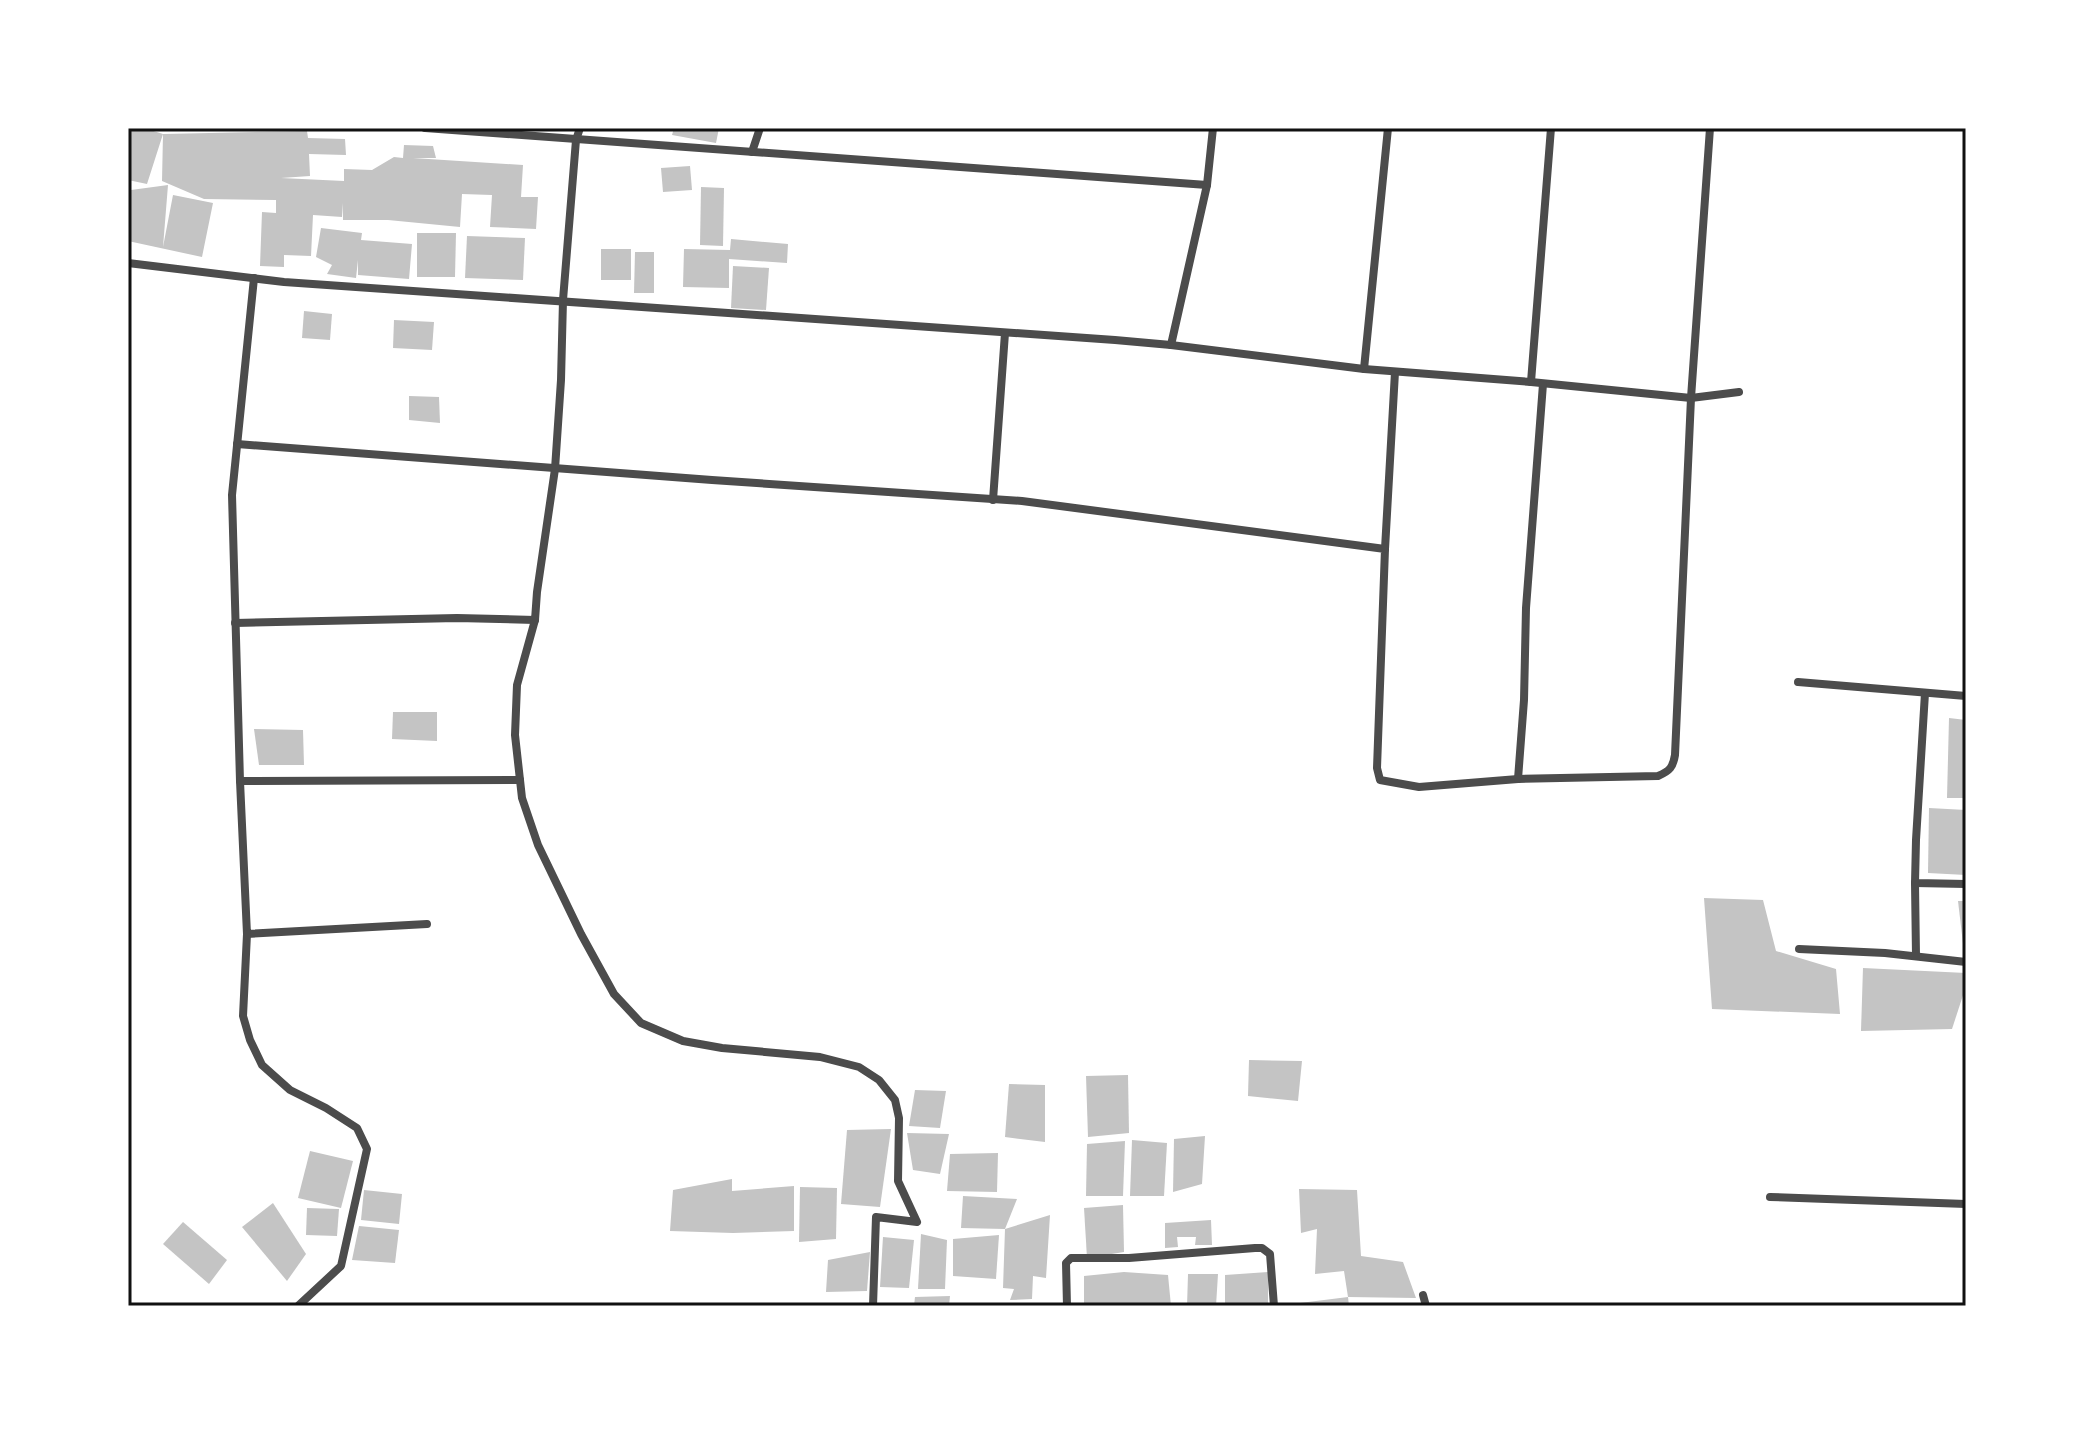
<svg xmlns="http://www.w3.org/2000/svg" width="2094" height="1434" font-family="Lato,sans-serif">
<style>
.building{fill:#c4c4c4}
.lines{fill:none;stroke-linecap:round;stroke-linejoin:round}
.minor{stroke:#4c4c4c;stroke-width:8}
.neatline{fill:none;stroke:#111;stroke-width:3}
</style>
<rect width="100%" height="100%" fill="#fff"/>
<g class="building">
<polygon points="128,128 144,128 163,134 307,131 308,138 345,139 346,155 309,154 310,176 281,178 344,181 344,169 372,170 394,157 403,158 404,145 433,146 436,158 413,158 523,165 521,197 538,197 536,229 490,227 492,195 462,194 460,227 388,220 343,220 343,203 342,217 313,215 311,256 284,255 284,267 260,266 262,212 276,213 276,200 204,199 162,181 163,134 147,184 128,180"/>
<polygon points="674,128 719,128 716,143 672,135"/>
<polygon points="690,166 692,190 663,192 661,168"/>
<polygon points="168,185 163,247 173,195 213,203 202,257 128,241 128,210 131,190"/>
<polygon points="701,187 724,188 723,246 700,245"/>
<polygon points="321,228 362,233 361,240 412,244 409,279 358,275 358,260 356,278 327,274 332,265 316,257"/>
<polygon points="417,233 456,233 455,277 417,277"/>
<polygon points="467,236 525,238 523,280 465,278"/>
<polygon points="731,239 788,244 787,263 729,259 729,288 683,287 684,249 730,250"/>
<rect x="601" y="249" width="30" height="31"/>
<polygon points="635,252 654,252 654,293 634,293"/>
<polygon points="733,266 769,268 766,310 731,308"/>
<polygon points="304,311 332,314 330,340 302,338"/>
<polygon points="394,320 434,322 432,350 393,348"/>
<polygon points="409,396 439,397 440,423 409,420"/>
<polygon points="393,712 437,712 437,741 392,739"/>
<polygon points="1949,718 1966,720 1966,798 1947,798"/>
<polygon points="254,729 303,730 304,765 259,765"/>
<polygon points="1929,808 1966,810 1966,875 1928,873"/>
<polygon points="1704,898 1763,900 1776,951 1836,969 1840,1014 1712,1009"/>
<polygon points="1958,901 1966,901 1966,952 1964,952"/>
<polygon points="1863,968 1966,973 1966,986 1952,1029 1861,1031"/>
<polygon points="1249,1060 1302,1061 1298,1101 1248,1096"/>
<polygon points="1128,1075 1129,1133 1088,1137 1086,1076"/>
<polygon points="1009,1084 1045,1085 1045,1142 1005,1137"/>
<polygon points="915,1090 946,1091 940,1128 909,1126"/>
<polygon points="891,1129 880,1207 841,1204 847,1130"/>
<polygon points="907,1133 949,1134 940,1174 913,1170"/>
<polygon points="1205,1136 1202,1184 1173,1192 1174,1139"/>
<polygon points="1132,1140 1167,1143 1164,1196 1130,1196"/>
<polygon points="1125,1141 1123,1196 1086,1196 1087,1144"/>
<polygon points="310,1151 353,1161 341,1208 298,1198"/>
<polygon points="998,1153 997,1192 947,1191 950,1154"/>
<polygon points="732,1179 732,1191 794,1186 794,1231 733,1233 670,1231 673,1190"/>
<polygon points="800,1187 837,1188 836,1239 799,1242"/>
<polygon points="1299,1189 1357,1190 1361,1256 1403,1262 1416,1298 1348,1297 1344,1271 1315,1274 1317,1229 1301,1233"/>
<polygon points="364,1190 402,1194 399,1224 361,1220"/>
<polygon points="963,1196 1017,1199 1005,1229 961,1228"/>
<polygon points="273,1203 306,1254 287,1281 242,1227"/>
<polygon points="1123,1205 1124,1252 1087,1258 1084,1208"/>
<polygon points="307,1208 339,1209 337,1236 306,1235"/>
<polygon points="1050,1215 1046,1278 1033,1276 1032,1299 1010,1300 1014,1289 1003,1288 1005,1229"/>
<polygon points="1211,1220 1212,1245 1195,1245 1196,1237 1177,1237 1178,1247 1165,1248 1165,1223"/>
<polygon points="183,1222 227,1260 209,1284 163,1244"/>
<polygon points="359,1226 399,1230 395,1263 352,1260"/>
<polygon points="921,1234 947,1240 945,1289 918,1289"/>
<polygon points="999,1235 996,1279 953,1276 953,1239"/>
<polygon points="883,1237 914,1240 909,1288 880,1287"/>
<polygon points="870,1252 867,1291 826,1292 828,1260"/>
<polygon points="1124,1272 1168,1275 1171,1306 1084,1306 1084,1276"/>
<polygon points="1268,1272 1268,1306 1225,1306 1225,1275"/>
<polygon points="1188,1274 1218,1274 1216,1306 1187,1306"/>
<polygon points="950,1296 949,1306 914,1306 915,1297"/>
<polygon points="1348,1297 1349,1306 1292,1306 1292,1304"/>
</g>
<g class="lines">
<g class="minor">
<polyline points="425,128 1207,185"/>
<polyline points="752,152 760,128"/>
<polyline points="128,263 284,282 1115,340 1171,345 1364,369 1531,382 1691,398 1739,392"/>
<polyline points="254,278 232,495 240,781 247,934 427,924"/>
<polyline points="1171,345 1207,185 1213,128"/>
<polyline points="1364,369 1388,128"/>
<polyline points="1531,382 1551,128"/>
<path d="M237 444 712 480 1022 501 1385 549 1377 768 1380 780 1419 787 1518 779 1658 776C1670 771 1673 767 1675 755L1691 398 1710 128"/>
<polyline points="993,500 1005,333"/>
<polyline points="1385,549 1395,372"/>
<polyline points="535,620 517,685 515,735 522,798 538,845 581,934 614,994 641,1023 683,1041 722,1048 820,1057 859,1067 879,1080 895,1100 899,1118 898,1181 917,1222 876,1217 873,1306"/>
<polyline points="235,623 457,618 535,620 537,592 555,469 561,380 563,300 576,140 580,128"/>
<polyline points="1798,682 1966,696"/>
<polyline points="1925,693 1916,840 1915,883 1966,884"/>
<polyline points="1518,779 1524,700 1526,608 1543,384"/>
<polyline points="240,781 520,780"/>
<polyline points="1915,883 1916,956"/>
<polyline points="247,934 243,1016 250,1040 262,1065 290,1090 326,1108 357,1128 367,1149 341,1266 298,1306"/>
<polyline points="1799,949 1885,953 1966,962"/>
<polyline points="1770,1197 1966,1204"/>
<polyline points="1423,1295 1426,1306"/>
<polyline points="1067,1306 1066,1263 1071,1258 1129,1258 1255,1248 1262,1248 1270,1254 1274,1306"/>
</g>
</g>
<rect width="2094" height="1434" fill="none" stroke="#ffffff" stroke-width="260"/>
<rect x="130" y="130" width="1834" height="1174" class="neatline"/>
</svg>
